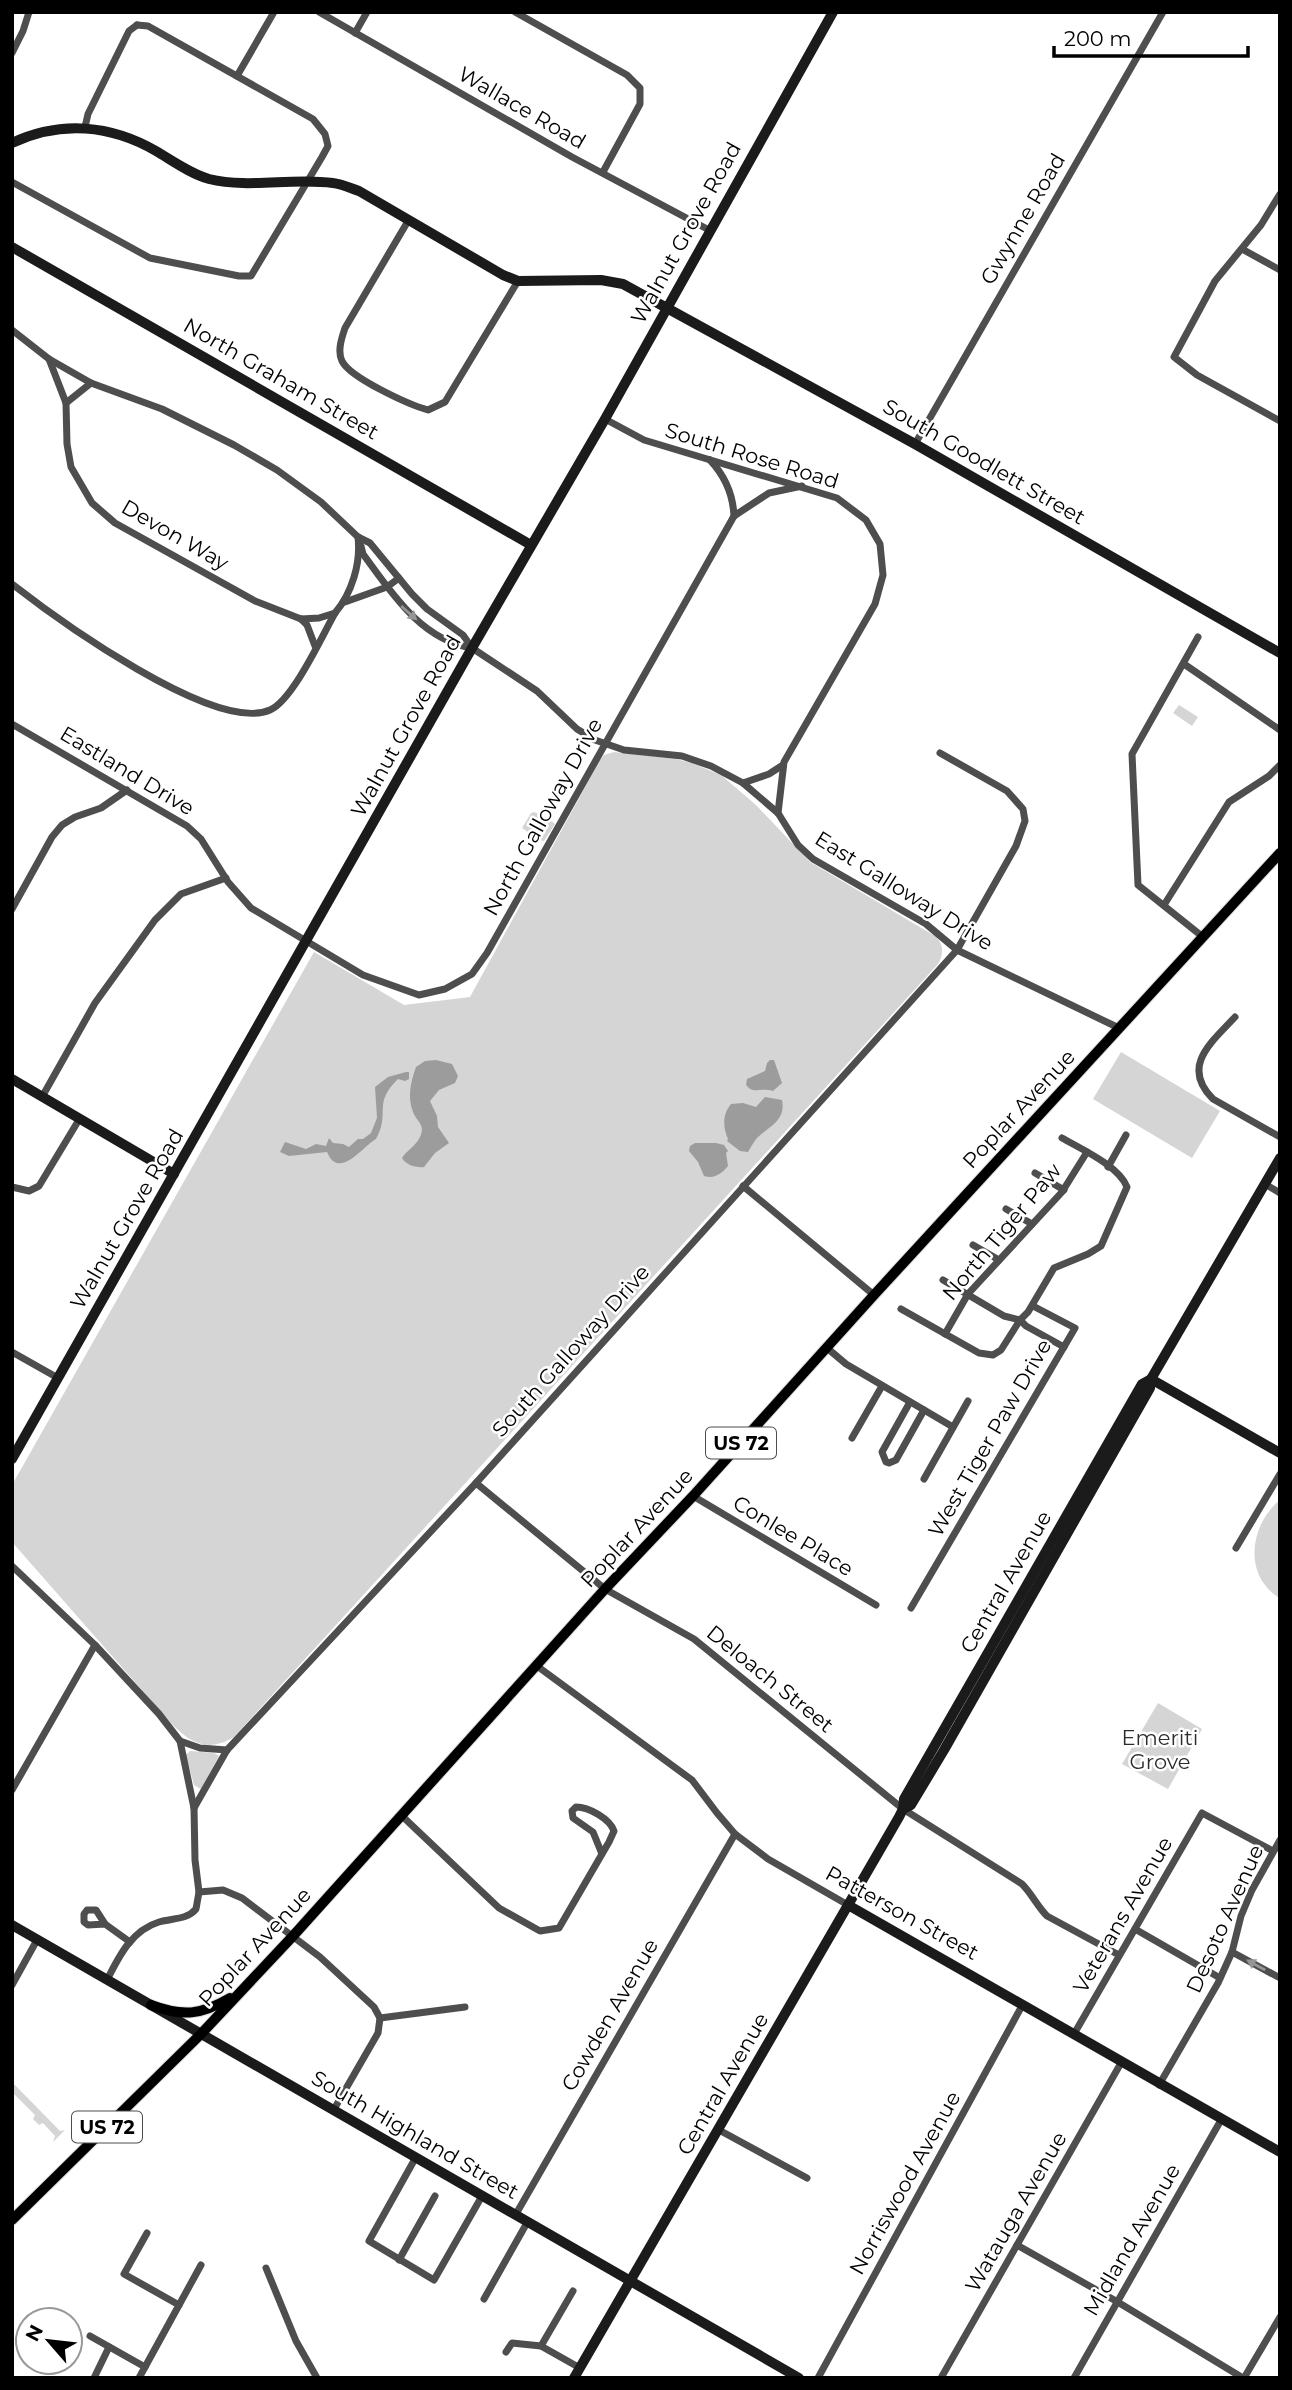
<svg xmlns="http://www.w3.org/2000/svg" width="1292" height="2390" font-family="Montserrat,sans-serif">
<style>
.green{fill:#d5d5d5}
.water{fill:#9c9c9c}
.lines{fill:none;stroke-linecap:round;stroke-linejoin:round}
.primary-casing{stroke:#dbdbdb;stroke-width:12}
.street{stroke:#4e4e4e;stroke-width:7}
.secondary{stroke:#1b1b1b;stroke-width:10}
.primary{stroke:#000;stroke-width:10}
.oneway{fill:#959595}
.labels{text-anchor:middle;stroke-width:5;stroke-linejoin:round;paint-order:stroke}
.shield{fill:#fff;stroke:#4c4c4c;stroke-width:2}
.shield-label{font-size:19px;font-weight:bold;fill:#000}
.street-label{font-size:21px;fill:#000;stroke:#fff}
.park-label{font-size:21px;fill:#2c2c2c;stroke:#fff}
</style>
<rect width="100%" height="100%" fill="#fff"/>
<g class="green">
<polygon points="1179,705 1198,717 1192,726 1173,713"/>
<path d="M614 752 676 759 692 763 721 775 756 805 810 862 935 936C944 944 944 954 938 964L234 1737C207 1753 190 1743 170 1722L12 1542V1485L314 952 404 1005 470 997 600 760 604 755Z"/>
<polygon points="534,812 548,818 555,824 544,841 539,840 522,828 531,813"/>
<polygon points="1121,1052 1220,1111 1192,1158 1093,1099"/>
<path d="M1280 1500V1598C1243 1577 1249 1525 1280 1500Z"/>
<polygon points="1158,1703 1202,1729 1168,1789 1122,1764"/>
<polygon points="190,1751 214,1753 219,1756 201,1789 194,1785 186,1755"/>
<polygon points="12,2082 60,2131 65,2130 53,2142 55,2136 43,2123 39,2125 33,2119 35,2115 12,2092"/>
</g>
<g class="water">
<path d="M436 1060 452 1064 458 1076 455 1083 439 1090 430 1101 437 1116 438 1127 449 1143 435 1153 424 1167C416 1168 406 1165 402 1158 406 1151 416 1146 420 1137 426 1125 417 1122 413 1112 407 1097 411 1081 416 1067L425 1061Z"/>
<path d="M770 1060H774L782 1083 773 1091C762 1088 757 1092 750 1089L746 1085 747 1079 765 1071 767 1063Z"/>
<path d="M406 1072H409V1079L405 1081 398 1079C372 1104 391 1112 376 1139 363 1146 339 1181 327 1152L289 1156 280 1152 285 1142 306 1149 316 1144 326 1146 329 1138 333 1143 343 1144 349 1147 358 1139H363L371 1133 377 1118 375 1087 388 1077Z"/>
<path d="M765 1097 782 1100C786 1120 770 1126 758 1137 754 1141 751 1147 748 1152L740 1151 727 1141 728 1139C723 1127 722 1115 731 1104L743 1103 756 1107Z"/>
<path d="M695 1143H716L724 1145 728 1151 726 1153 728 1166C721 1174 715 1179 704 1176L698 1162 689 1151 690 1146Z"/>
</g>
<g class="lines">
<g class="primary-casing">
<g id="primary">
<path d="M151 2005C183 2017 201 2015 230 1998"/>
<polyline points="12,2220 201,2034 293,1936 605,1589 693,1496 874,1295 1280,853"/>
</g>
</g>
<g class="street">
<polyline points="319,12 572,157 709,230"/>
<polyline points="515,12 627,75 640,88 640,104 603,172"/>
<polyline points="355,33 367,12"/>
<polyline points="12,53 23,31 29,12"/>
<polyline points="237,76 274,12"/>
<polyline points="85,127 88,114 129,31 137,25"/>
<polyline points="12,182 150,258 239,276 251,276 322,157 328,146 325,134 313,119 148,26 137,25"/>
<polyline points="1280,194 1261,225 1215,281 1174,357 1197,375 1280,421"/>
<path d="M408 221 345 328C342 337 337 351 342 361 350 378 410 405 428 410L445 402 518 281"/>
<polyline points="1242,249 1280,270"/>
<polyline points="12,330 49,359 91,383 162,409 234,445 277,470 321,502 358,537 370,543 412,594 427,609 463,635 472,648 537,691 577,729 595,740 624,750 682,756 711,766 743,783 778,813 798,845 813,859 926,924 957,950 1119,1028"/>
<polyline points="49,359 66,403"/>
<polyline points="91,383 66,403 67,444 71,467 92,503 115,523 255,601 301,619 319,618 335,613"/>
<polyline points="605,419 644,440 837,498 866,520 880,544 883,575 875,604 784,762 778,813"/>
<polyline points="915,444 1163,12"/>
<path d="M710 460C725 476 733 494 734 516"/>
<path d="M361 546 363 554C391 592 421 640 472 648"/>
<path d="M12 584C57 619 215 734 270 710 293 700 322 636 335 613 352 593 361 563 358 537"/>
<polyline points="345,602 387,587 399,578"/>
<polyline points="301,619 307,625 315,646"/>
<polyline points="1198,637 1132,754 1138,885 1203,937"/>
<polyline points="1184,664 1280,730"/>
<polyline points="12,724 187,826 201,839 228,882 251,908 363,975 419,995 445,989 472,974 487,953 734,516 769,493 802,486"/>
<polyline points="743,783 769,774 783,765"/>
<polyline points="1164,905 1229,802 1269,776 1280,765"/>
<polyline points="12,909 52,837 62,825 75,817 101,808 127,790"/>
<path d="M1235 1017C1212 1042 1180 1066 1213 1099L1280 1137"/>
<polyline points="42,1097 95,1003 155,920 181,894 226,878"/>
<polyline points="1108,1167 1126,1135"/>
<polyline points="1035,1173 1064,1190"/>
<polyline points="1265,1184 1280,1193"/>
<polyline points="743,1186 874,1295"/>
<polyline points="12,1187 29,1191 39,1186 80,1118"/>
<polyline points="1006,1209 1032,1224"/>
<polyline points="973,1245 999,1260"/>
<polyline points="943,1280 1004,1316 1020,1320 1026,1326 1064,1347"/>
<path d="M901 1309 979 1353 993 1355 1001 1350 1020 1320 1028 1312 1054 1268 1088 1254 1101 1246 1127 1187C1119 1166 1081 1149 1062 1138"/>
<polyline points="945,1334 968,1294 1062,1192 1087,1152"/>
<polyline points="827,1348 846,1364 953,1427"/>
<polyline points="12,1352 58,1378"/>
<polyline points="910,1402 882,1452 886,1462 889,1463 896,1460 924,1410"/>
<polyline points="852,1438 882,1386"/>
<polyline points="924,1479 968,1401"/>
<path d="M476 1483 605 1589 694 1639 903 1809 1022 1884C1032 1894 1037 1906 1047 1916L1119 1955"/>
<polyline points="693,1496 876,1605"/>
<polyline points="1236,1548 1280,1474"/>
<polyline points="12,1566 95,1645 159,1714 180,1741 200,1748 227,1750"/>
<polyline points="911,1608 1075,1328 1033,1306"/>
<polyline points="537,1666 692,1780 717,1813 735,1834 768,1859 848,1905"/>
<polyline points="180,1741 194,1808"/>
<polyline points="12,1790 95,1645"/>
<path d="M401 1815 499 1908 540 1931 559 1928 609 1842 614 1831C610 1819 589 1807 576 1807L572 1811 573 1818 593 1832 602 1854"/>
<polyline points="199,1892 223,1890 242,1898 320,1957 374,2007 380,2018 378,2033 333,2111"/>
<polyline points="105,1924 88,1925 84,1922 84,1914 87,1910 96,1910 105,1924 130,1942"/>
<polyline points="1135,1929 1220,1978"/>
<polyline points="1232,1952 1280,1978"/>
<path d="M107 1980C119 1956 132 1930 159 1922 172 1918 187 1920 196 1909L199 1892 195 1860 194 1808 227 1750 476 1483 957 950 1016 846 1025 821 1023 809 1007 791 940 753"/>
<polyline points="12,1985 37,1940"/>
<polyline points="380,2018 465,2007"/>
<polyline points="1074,2034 1202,1813 1273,1851"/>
<polyline points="1159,2085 1218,1983 1232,1952 1241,1916 1252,1890 1280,1840"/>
<polyline points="719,2130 807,2178"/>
<polyline points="416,2157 369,2241 434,2280 482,2196"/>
<polyline points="516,2214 735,1834"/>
<polyline points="147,2233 124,2274 179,2305"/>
<polyline points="1017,2245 1116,2301 1243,2378"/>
<polyline points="399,2260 435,2196"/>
<polyline points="266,2268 296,2341 317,2378"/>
<polyline points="484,2299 528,2221"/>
<polyline points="90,2336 145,2367"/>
<polyline points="541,2346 573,2291"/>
<polyline points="506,2352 512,2343 541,2346 580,2368"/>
<polyline points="94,2378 109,2347"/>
<polyline points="139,2378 201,2265"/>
<polyline points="818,2378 1023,2004"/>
<polyline points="941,2378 1121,2063"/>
<polyline points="1074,2378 1221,2120"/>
<polyline points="1244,2378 1280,2317"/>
</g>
<g class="secondary">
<path d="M12 143C61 120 111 125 156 151 173 161 191 174 209 179 250 189 292 177 333 183 342 184 350 188 359 191L503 275 518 281 601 280 623 284 915 444 1280 653"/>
<polyline points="12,247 531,545"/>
<polyline points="12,1079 174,1174"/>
<polyline points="1151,1379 1280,1453"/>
<polyline points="12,1459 472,648 605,419 833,12"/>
<polyline points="903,1809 904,1799 1142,1384 1151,1379"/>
<polyline points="848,1905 1280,2152"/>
<polyline points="12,1925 799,2378"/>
<polyline points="574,2378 899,1817 903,1809 911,1805 944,1750 1150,1388 1151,1379 1280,1158"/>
</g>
<use href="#primary" class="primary"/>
</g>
<defs><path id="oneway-solid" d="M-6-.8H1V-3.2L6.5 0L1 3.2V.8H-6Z" transform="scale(1.75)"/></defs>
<g class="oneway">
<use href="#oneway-solid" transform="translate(409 613) rotate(42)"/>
<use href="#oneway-solid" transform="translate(1256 1965) rotate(-151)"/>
</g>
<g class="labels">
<g class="shield">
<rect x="706" y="1427.5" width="70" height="31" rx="5"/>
<rect x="72" y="2111.5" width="70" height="31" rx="5"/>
</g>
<g class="shield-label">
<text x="741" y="1450">US 72</text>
<text x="107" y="2134">US 72</text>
</g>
<g class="street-label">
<text transform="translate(522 108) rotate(30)" y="7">Wallace Road</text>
<text transform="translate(1023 219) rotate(-60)" y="7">Gwynne Road</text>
<text transform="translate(686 233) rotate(-61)" y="7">Walnut Grove Road</text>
<text transform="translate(281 379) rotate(30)" y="7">North Graham Street</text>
<text transform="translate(752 456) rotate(17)" y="7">South Rose Road</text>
<text transform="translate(984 462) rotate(30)" y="7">South Goodlett Street</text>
<text transform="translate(175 535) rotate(30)" y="7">Devon Way</text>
<text transform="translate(406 726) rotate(-61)" y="7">Walnut Grove Road</text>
<text transform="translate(127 771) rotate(31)" y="7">Eastland Drive</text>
<text transform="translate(543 817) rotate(-61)" y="7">North Galloway Drive</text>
<text transform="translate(904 891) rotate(32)" y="7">East Galloway Drive</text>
<text transform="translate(1019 1109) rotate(-47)" y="7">Poplar Avenue</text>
<text transform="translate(127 1219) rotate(-60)" y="7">Walnut Grove Road</text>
<text transform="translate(1002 1232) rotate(-50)" y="7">North Tiger Paw</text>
<text transform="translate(571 1351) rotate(-48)" y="7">South Galloway Drive</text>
<text transform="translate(990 1438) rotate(-60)" y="7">West Tiger Paw Drive</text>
<text transform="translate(637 1528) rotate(-47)" y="7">Poplar Avenue</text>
<text transform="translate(793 1536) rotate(31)" y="7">Conlee Place</text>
<text transform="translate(1006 1582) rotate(-60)" y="7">Central Avenue</text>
<text transform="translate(770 1679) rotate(39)" y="7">Deloach Street</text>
<text transform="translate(902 1913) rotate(29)" y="7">Patterson Street</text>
<text transform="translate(1123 1915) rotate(-60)" y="7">Veterans Avenue</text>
<text transform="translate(1225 1919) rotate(-66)" y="7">Desoto Avenue</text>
<text transform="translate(255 1947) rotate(-47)" y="7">Poplar Avenue</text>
<text transform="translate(610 2015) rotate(-60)" y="7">Cowden Avenue</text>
<text transform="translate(723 2084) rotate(-60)" y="7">Central Avenue</text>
<text transform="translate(415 2135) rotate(30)" y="7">South Highland Street</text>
<text transform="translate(905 2183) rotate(-61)" y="7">Norriswood Avenue</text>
<text transform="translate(1016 2212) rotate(-60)" y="7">Watauga Avenue</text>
<text transform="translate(1132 2240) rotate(-60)" y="7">Midland Avenue</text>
</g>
<g class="park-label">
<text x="1160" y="1745">Emeriti<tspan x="1160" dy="24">Grove</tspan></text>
</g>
</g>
<rect width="1292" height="2390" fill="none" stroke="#000000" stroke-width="28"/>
<g transform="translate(49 2341) rotate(298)"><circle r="33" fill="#ffffff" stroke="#999999" stroke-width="2"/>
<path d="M0-5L12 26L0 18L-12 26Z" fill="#000000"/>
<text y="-10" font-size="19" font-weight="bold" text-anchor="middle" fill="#000000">N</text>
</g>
<path d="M1054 46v10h194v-10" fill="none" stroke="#000000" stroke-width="3.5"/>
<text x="1064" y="46" font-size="21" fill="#000000" stroke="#ffffff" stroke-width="5" paint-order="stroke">200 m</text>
</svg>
